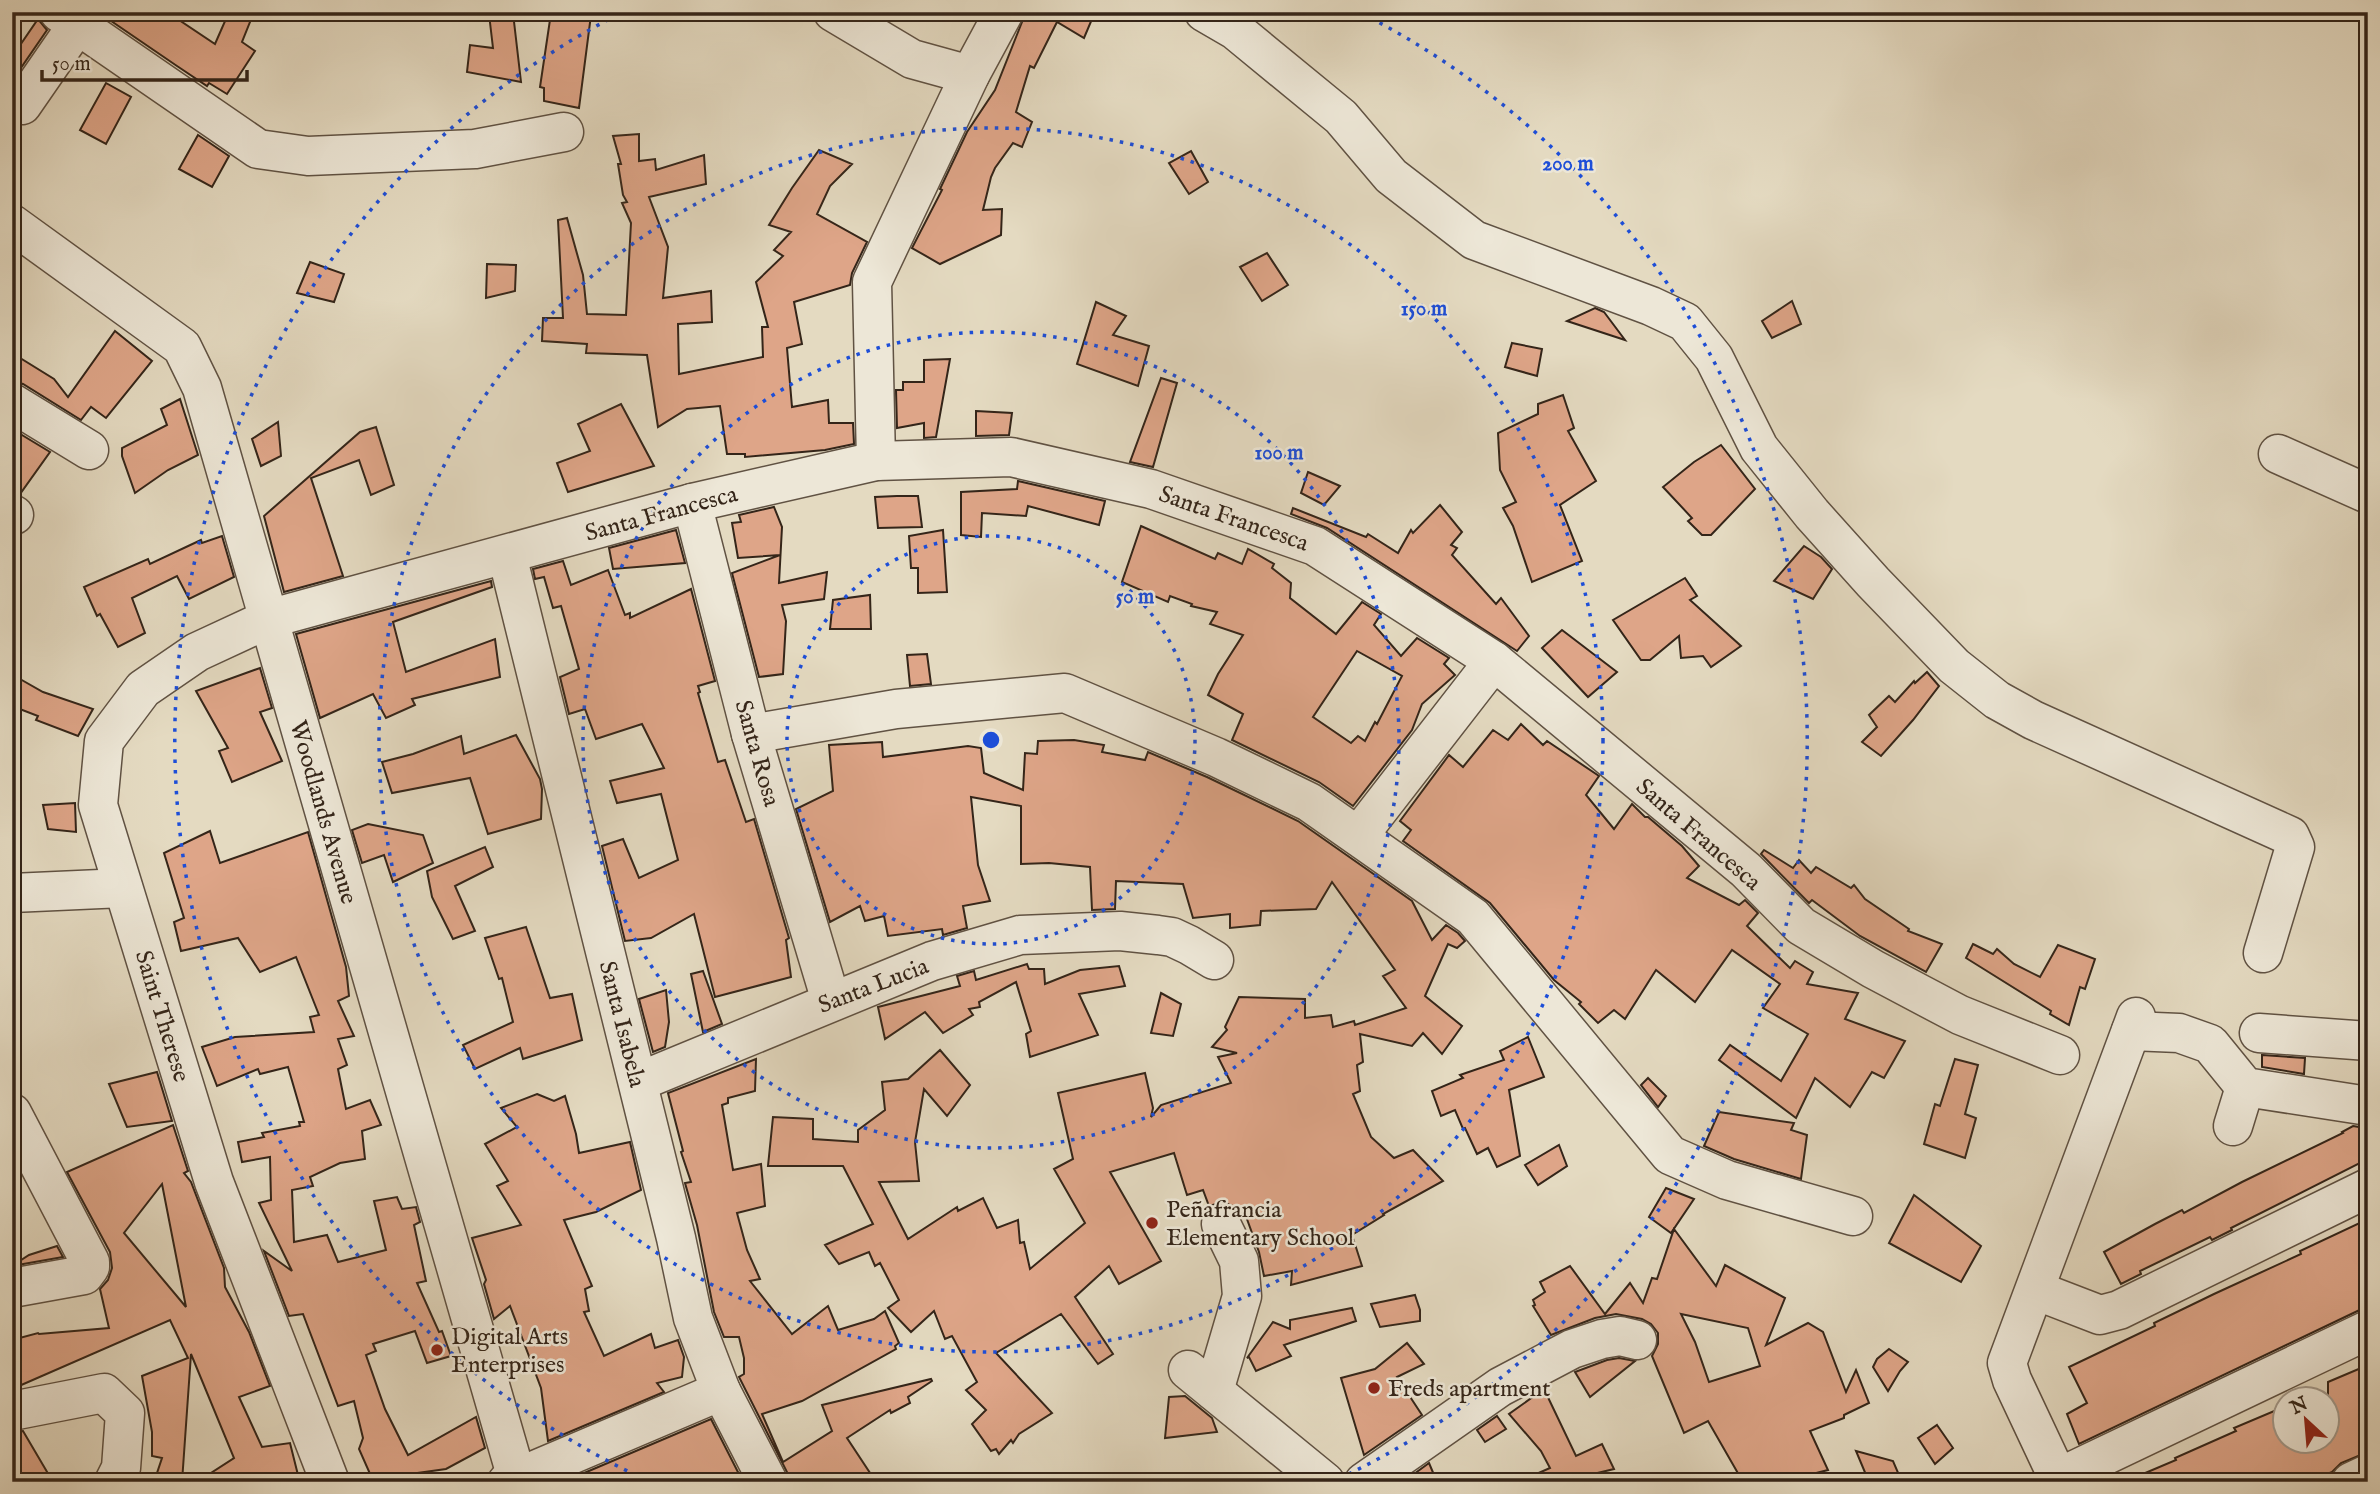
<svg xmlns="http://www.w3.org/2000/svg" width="2380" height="1494" font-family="'IM FELL English',serif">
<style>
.building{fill:#dea588;stroke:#342519;stroke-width:2;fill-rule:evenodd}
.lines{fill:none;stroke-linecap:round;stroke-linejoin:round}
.minor-casing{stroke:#605243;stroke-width:41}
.minor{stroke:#ede7d7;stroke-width:38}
.ring{fill:none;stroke:#1d4ed8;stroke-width:3.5;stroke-dasharray:3.5 7}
.poi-dot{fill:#8f2418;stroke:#ede7d7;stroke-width:2.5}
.labels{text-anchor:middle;stroke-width:5;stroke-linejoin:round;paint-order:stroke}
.street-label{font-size:24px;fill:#342519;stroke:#ede7d7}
.poi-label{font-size:24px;fill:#342519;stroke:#ede7d7;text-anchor:start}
.centre{fill:#1d4ed8;stroke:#ede7d7;stroke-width:3.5}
.ring-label{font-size:21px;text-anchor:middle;font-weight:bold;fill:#1d4ed8;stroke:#ede7d7;stroke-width:5;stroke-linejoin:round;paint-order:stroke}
</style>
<rect width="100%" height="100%" fill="#e4dac1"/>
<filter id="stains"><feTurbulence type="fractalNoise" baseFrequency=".00286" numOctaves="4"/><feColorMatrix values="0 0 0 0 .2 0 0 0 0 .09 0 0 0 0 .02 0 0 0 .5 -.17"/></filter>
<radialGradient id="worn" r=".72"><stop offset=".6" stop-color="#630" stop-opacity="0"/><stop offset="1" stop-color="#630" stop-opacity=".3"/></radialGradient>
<g class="building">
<polygon points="98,12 167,12 215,44 229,12 254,12 242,42 255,51 227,94 209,83 207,86 177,66"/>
<polygon points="1026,12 1095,12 1084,38 1057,22 1034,68 1030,66 1016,112 1032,122 1022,147 1013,143 995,168 991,177 983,210 1002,209 1001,235 940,264 912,248 942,190 940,189 967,132 995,90"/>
<polygon points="513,13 521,82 467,72 470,45 493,48 489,14"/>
<polygon points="551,13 591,15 579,108 544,101 544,88 540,87"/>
<polygon points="38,19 47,30 16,75 12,72 12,57"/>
<polygon points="106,83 131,97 106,144 80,130"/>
<polygon points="639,134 639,161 655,159 656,170 704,155 706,184 649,197 668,247 663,298 711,291 712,322 678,324 679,374 763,357 762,327 768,327 756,282 783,256 774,250 791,232 769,225 792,188 819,150 852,164 830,186 817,214 867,242 852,273 850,285 794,302 802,344 787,348 792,407 828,400 829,423 853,423 854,444 825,450 745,457 745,454 727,454 720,406 687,409 658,427 647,355 586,353 587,344 542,341 543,318 563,318 558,220 567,218 583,275 587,314 626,315 631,223 622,203 627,202 623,195 618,164 621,164 613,136"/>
<polygon points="198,135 229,156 212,187 179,169"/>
<polygon points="1191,151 1208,182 1189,194 1169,163"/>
<polygon points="1267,253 1288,285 1262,301 1240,267"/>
<polygon points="310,262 344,274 334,302 297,293"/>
<polygon points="487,264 516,265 515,291 486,298"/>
<polygon points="1792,301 1801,324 1772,338 1762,321"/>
<polygon points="1096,302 1126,316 1113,335 1149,346 1138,386 1077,364"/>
<polygon points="1595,308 1604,312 1625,340 1567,321"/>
<polygon points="115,331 152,361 106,418 91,407 81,420 23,384 12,381 12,353 54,379 68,397"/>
<polygon points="1512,343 1542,349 1537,376 1505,367"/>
<polygon points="950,359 936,437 924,438 924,423 897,428 896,390 903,390 903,382 924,382 924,360"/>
<polygon points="1161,378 1177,383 1153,467 1130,462"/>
<polygon points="1563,395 1574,428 1568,431 1596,481 1560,505 1582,561 1532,582 1513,526 1503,508 1516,502 1500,470 1498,433 1538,414 1538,404"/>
<polygon points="180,399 198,455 168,470 135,493 122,456 122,448 167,425 161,409"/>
<polygon points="621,404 654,466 568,492 557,463 590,451 578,424"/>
<polygon points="976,411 1012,413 1009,435 976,436"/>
<polygon points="278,422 281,456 261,466 252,439"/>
<polygon points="376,427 394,485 371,495 359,460 311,478 343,576 284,592 264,516 360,432"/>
<polygon points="12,429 50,452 20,494 12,492"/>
<polygon points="1721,445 1755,489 1711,535 1702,535 1688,521 1692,518 1663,487 1694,462"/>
<polygon points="1308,472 1340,486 1324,505 1301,493"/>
<polygon points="1018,481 1105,501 1099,525 1028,506 1026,516 982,513 981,537 961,535 961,492 1017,489"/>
<polygon points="897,496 918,496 922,527 878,528 875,497"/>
<polygon points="1440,505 1462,532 1451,545 1457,548 1452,555 1496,604 1501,598 1529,636 1517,651 1327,528 1291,514 1293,508 1366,537 1368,534 1398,553 1411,530 1413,533"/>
<polygon points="774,507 782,527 779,583 827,572 824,599 782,605 786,621 783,674 759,677 732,573 780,555 738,558 732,523 741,522 739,515"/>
<path d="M1141 526 1215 559 1218 553 1242 564 1248 549 1274 564 1272 568 1291 583 1290 598 1336 634 1362 602 1381 614 1374 625 1401 656 1417 638 1449 658 1444 664 1455 675 1422 704 1412 730 1353 806 1319 782 1232 740 1243 714 1208 695 1218 674 1243 635 1210 624 1217 612 1191 606 1192 604 1170 596 1168 602 1122 582ZM1357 651 1402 676 1377 724 1375 722 1365 741 1358 736 1351 743 1313 717Z"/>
<polygon points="676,530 685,563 613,569 609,548"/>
<polygon points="943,530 947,592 918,593 918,568 911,568 909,536"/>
<polygon points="222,536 234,577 189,599 177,576 132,598 145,633 118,647 100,614 97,616 84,587 148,559 150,564 201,540 202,543"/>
<polygon points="1804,546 1821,557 1832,569 1813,599 1774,581"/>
<polygon points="563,561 571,585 608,570 625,615 630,613 630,618 691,589 715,681 698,686 700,692 698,693 718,762 725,760 746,822 754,819 789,938 786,940 791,977 715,997 694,914 651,938 625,941 602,846 623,839 639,878 678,860 661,794 617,803 610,781 664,768 642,724 596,739 585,709 569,714 560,677 579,669 561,606 553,608 544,577 535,579 533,569"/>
<polygon points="1685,578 1697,596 1690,600 1741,646 1711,667 1703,656 1681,658 1679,636 1650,660 1641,660 1613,620"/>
<polygon points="491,581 492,587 393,622 406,672 495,639 500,677 412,699 415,705 386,718 373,694 320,718 296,634"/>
<polygon points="870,595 871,629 830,629 833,600"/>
<polygon points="1562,630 1617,672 1588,697 1542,648"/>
<polygon points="927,654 931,684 910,686 907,655"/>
<polygon points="260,668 272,708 260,712 282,761 232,782 219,751 228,748 196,691"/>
<polygon points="1927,672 1939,686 1913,720 1881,756 1862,742 1877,727 1869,715 1889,696 1895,702 1914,681 1915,683"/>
<polygon points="20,679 43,692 93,709 78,736 36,720 38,716 12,706 12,694"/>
<polygon points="1521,724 1543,745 1547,741 1599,776 1586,795 1614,829 1632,804 1645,817 1648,817 1682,846 1699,866 1687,878 1739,905 1745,900 1758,913 1747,926 1790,968 1795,961 1813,972 1807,984 1858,993 1845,1019 1905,1041 1884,1078 1872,1072 1850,1107 1815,1078 1796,1118 1719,1060 1730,1045 1781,1081 1808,1034 1763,1008 1780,984 1732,950 1695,1002 1656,970 1625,1019 1614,1010 1598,1023 1579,1004 1581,1002 1554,980 1490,903 1403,841 1411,830 1400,821 1449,755 1463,767 1493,730 1508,740"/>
<polygon points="516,735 540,779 542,789 541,819 488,834 470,778 392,793 382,762 413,754 461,736 464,754"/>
<polygon points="1074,740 1104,745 1102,752 1145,760 1148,752 1207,777 1298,821 1412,901 1432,940 1446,925 1458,933 1465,941 1457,948 1448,944 1425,996 1462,1026 1442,1054 1423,1033 1412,1046 1360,1034 1363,1062 1357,1065 1360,1091 1353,1094 1371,1137 1394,1158 1413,1150 1443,1181 1383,1214 1384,1215 1352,1235 1362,1266 1291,1285 1292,1271 1264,1276 1259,1252 1244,1211 1239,1213 1233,1206 1223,1202 1209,1206 1203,1190 1187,1195 1174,1153 1110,1172 1161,1261 1119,1284 1109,1266 1075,1297 1113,1354 1098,1364 1061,1314 996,1353 1052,1413 1019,1434 1013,1443 1011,1440 999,1454 996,1449 991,1451 972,1424 986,1410 966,1390 977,1382 952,1336 945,1339 934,1311 911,1332 888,1308 899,1300 880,1263 875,1266 869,1252 839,1264 825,1245 873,1224 843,1166 768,1166 773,1117 813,1119 813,1139 858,1142 858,1130 885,1110 882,1082 908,1079 940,1050 970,1085 947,1116 924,1089 915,1142 919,1181 879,1182 908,1239 957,1207 958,1211 983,1198 997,1228 1018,1220 1020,1243 1024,1242 1030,1269 1085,1223 1054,1169 1073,1159 1058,1093 1145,1073 1153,1108 1151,1117 1161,1105 1231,1083 1218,1057 1237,1053 1212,1047 1227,1030 1225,1027 1239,997 1305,999 1305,1018 1331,1015 1333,1027 1354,1021 1355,1025 1406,1008 1383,976 1395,970 1332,882 1316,909 1261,911 1260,925 1230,928 1230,914 1193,918 1183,884 1116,881 1115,909 1092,910 1090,867 1049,863 1021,864 1021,806 971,797 978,865 990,901 963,906 967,928 943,935 942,929 888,936 884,916 865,921 860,906 830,922 796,809 833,791 829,745 882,742 883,757 968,746 981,748 984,773 1023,790 1025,753 1037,754 1038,741"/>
<polygon points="75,803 76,832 48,829 43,805"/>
<polygon points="368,824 423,835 433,863 393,882 384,855 362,863 352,830"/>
<polygon points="210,831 220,863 308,832 346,967 349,996 338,1001 354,1036 338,1039 347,1065 338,1069 346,1109 370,1100 381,1125 362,1131 365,1159 340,1163 310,1177 313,1186 292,1190 294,1242 327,1235 338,1262 386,1250 374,1201 397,1197 402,1209 416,1207 420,1222 414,1225 426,1281 417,1283 439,1332 442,1331 451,1356 427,1363 415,1331 373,1344 376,1351 366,1355 385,1409 408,1455 476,1417 485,1448 446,1469 367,1480 371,1476 359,1449 363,1438 354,1401 338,1406 303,1314 289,1316 264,1251 292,1271 259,1203 271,1200 270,1157 242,1162 238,1142 264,1137 262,1133 300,1126 299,1122 304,1122 288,1067 260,1074 258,1069 217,1086 202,1047 235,1037 314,1032 310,1017 319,1015 296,957 260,972 238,938 181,951 174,922 184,918 164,853"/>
<polygon points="485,847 493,867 455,886 475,931 453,939 432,897 427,871"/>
<polygon points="1764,850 1793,868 1799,860 1811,873 1816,867 1851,888 1854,885 1865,899 1909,929 1908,931 1942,944 1926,972 1860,936 1812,900 1809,903 1761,854"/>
<polygon points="526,927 550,998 572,994 582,1040 523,1059 520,1048 475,1069 463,1045 513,1022 502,978 499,979 485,938"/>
<polygon points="1973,944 1993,954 1997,949 2014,964 2040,977 2058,945 2095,959 2085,989 2080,987 2069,1025 2050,1014 2051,1011 1966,958"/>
<polygon points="1027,964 1029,969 1044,969 1045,984 1080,970 1119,966 1125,986 1079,994 1098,1035 1030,1057 1026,1034 1031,1031 1016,982 979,1002 980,1007 969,1009 973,1015 943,1033 925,1012 885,1039 878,1007 960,986 957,976 974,971 976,980"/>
<polygon points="703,971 722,1024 703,1032 691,974"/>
<polygon points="666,990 669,1022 665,1047 653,1052 639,999"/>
<polygon points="1161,993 1181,1004 1173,1036 1151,1033"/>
<polygon points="1528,1037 1544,1077 1509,1090 1520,1156 1497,1167 1488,1148 1477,1154 1465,1128 1463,1129 1455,1110 1441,1116 1432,1091 1463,1078 1460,1075 1504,1060 1500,1051"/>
<polygon points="2262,1055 2305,1058 2304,1074 2262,1067"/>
<polygon points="756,1059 755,1091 728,1098 728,1103 722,1105 733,1170 761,1164 765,1206 737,1213 747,1250 760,1279 750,1281 792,1334 828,1306 838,1330 874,1319 885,1311 899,1343 895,1346 896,1349 802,1401 762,1414 783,1462 832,1431 822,1405 931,1379 932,1381 908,1397 910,1403 891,1413 890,1410 847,1438 876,1482 790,1482 787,1472 739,1377 744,1374 744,1358 739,1337 724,1337 714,1312 697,1225 685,1183 691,1182 681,1152 683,1151 668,1093"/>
<polygon points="1955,1059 1978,1065 1965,1114 1976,1118 1965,1158 1924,1144 1935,1104 1940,1106"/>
<polygon points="157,1072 172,1121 127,1127 109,1084"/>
<polygon points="1648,1078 1666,1096 1658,1107 1641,1085"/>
<polygon points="537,1094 554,1101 565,1096 576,1134 579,1153 630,1142 641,1190 596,1212 564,1220 592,1286 585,1289 589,1311 584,1312 604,1356 651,1334 655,1348 678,1340 684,1357 682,1377 657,1383 664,1392 548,1441 541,1388 510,1306 494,1319 484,1284 486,1280 472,1238 521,1225 497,1186 508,1181 485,1144 517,1127 501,1108"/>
<polygon points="1719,1112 1794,1123 1791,1130 1807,1135 1801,1179 1734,1159 1704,1146"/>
<path d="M173 1125 188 1171 184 1173 191 1182 224 1268 225 1287 249 1332 270 1386 239 1397 262 1447 290 1443 299 1479 286 1482H197L234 1458 191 1354 182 1482H154L162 1458 152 1456V1432L142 1376 188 1358 170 1320 19 1386 12 1340 38 1333 39 1334 109 1328 100 1289 108 1280 112 1268 110 1252 67 1172ZM162 1184 186 1307 124 1233Z"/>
<polygon points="2353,1126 2365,1128 2368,1133 2368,1159 2231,1228 2232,1230 2212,1240 2210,1237 2140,1271 2141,1274 2121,1284 2104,1252 2155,1224 2182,1210 2184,1213 2242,1182 2343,1133 2342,1132"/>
<polygon points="1559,1145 1567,1166 1538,1185 1525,1165"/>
<polygon points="1666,1188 1694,1199 1671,1233 1649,1217"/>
<polygon points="1914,1195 1981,1246 1961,1282 1889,1243"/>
<polygon points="2368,1219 2368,1306 2079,1444 2067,1414 2087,1403 2069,1367 2155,1326 2154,1323 2214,1294 2301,1254 2300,1251"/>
<path d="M1674 1229 1716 1286 1725 1265 1785 1298 1766 1345 1808 1323 1823 1332 1846 1392 1856 1370 1869 1403 1844 1415V1418L1810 1431 1828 1470 1781 1482H1743L1708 1421 1684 1433 1652 1356 1658 1344V1333L1651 1324 1642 1319 1616 1314 1595 1318 1551 1335 1533 1306 1535 1305 1533 1300 1545 1292 1540 1282 1570 1266 1605 1314 1630 1283 1643 1303 1652 1278 1657 1279ZM1681 1314 1748 1328 1760 1366 1709 1382 1695 1342Z"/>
<polygon points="57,1246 63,1257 12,1266 29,1255"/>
<polygon points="1415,1295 1420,1310 1420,1321 1380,1327 1371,1304"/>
<polygon points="1352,1308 1356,1321 1284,1345 1291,1356 1256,1371 1249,1357 1247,1358 1273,1322 1290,1329 1290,1320"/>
<polygon points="1407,1343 1424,1364 1397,1377 1422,1415 1364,1455 1341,1378 1375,1369"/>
<polygon points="1889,1349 1908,1362 1900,1371 1888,1391 1873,1367 1877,1359"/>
<polygon points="1619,1358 1635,1361 1590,1397 1575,1372 1607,1360"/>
<polygon points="2368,1365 2368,1452 2341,1463 2332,1472 2320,1477 2322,1482 2124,1482 2176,1460 2175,1458 2236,1431 2234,1428 2286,1406 2286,1441 2328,1441 2328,1382"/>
<polygon points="1544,1389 1576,1456 1602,1444 1614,1469 1560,1482 1526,1482 1525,1479 1550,1468 1541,1451 1509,1414"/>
<polygon points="1185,1396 1212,1418 1217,1432 1165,1438 1169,1397"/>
<polygon points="1497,1416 1506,1429 1485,1442 1477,1430"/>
<polygon points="711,1419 743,1482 563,1482"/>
<polygon points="1937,1425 1953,1448 1935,1464 1918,1438"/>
<polygon points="23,1431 53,1482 18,1482 12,1474 12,1432"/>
<polygon points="1856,1451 1893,1461 1902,1482 1869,1482"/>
<polygon points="1429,1463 1437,1482 1423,1482 1414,1474"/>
</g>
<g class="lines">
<g class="minor-casing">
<g id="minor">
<polyline points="59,12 258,149 308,156 475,149 564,132"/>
<polyline points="833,12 912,59 970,75"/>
<polyline points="1204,12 1235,30 1341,117 1391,176 1474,240 1651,306 1685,322 1714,358 1759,448 1812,514 1873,582 1954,666 1997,700 2033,720 2290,836 2295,847 2263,953"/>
<polyline points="22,105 78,24"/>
<polyline points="12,224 182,347 202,388 518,1482"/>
<polyline points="12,403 89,450"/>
<polyline points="2278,454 2368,494"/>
<polyline points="876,461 872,282 970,75 1004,12"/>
<polyline points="692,503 751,734 831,1001"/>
<polyline points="12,514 14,515"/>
<polyline points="507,555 676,1238 693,1318 721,1391 768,1482"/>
<polyline points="751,734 896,709 1065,693 1216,757 1309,802 1473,917 1670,1155 1727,1180 1853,1216"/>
<polyline points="1359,835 1494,661"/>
<polyline points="12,893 123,888"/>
<polyline points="2131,1031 2179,1033 2210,1044 2245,1087 2368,1106"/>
<polyline points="2259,1033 2368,1041"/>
<polyline points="638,1082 932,961 1020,935 1120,931 1158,935 1172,937 1189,945 1214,960"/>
<polyline points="12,1113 90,1262 90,1267 84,1275 12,1288"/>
<polyline points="2233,1126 2245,1087"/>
<polyline points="2035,1290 2100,1315 2119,1310 2368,1188"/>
<polyline points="1188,1370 1325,1482"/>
<polyline points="1214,1391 1242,1296 1239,1261 1221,1224"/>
<polyline points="12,1411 104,1393 125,1413 121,1468 114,1482"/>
<polyline points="2058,1478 2368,1330"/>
<polyline points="330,1482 214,1182 98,805 104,741 143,689 197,652 268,619 692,503 876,461 1011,457 1151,489 1315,546 1494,661 1746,870 1801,926 1873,969 1960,1015 2060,1055"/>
<polyline points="507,1482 721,1391"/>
<polyline points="1364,1482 1500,1387 1572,1349 1602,1339 1620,1336 1637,1340"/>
<polyline points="2060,1482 2012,1380 2007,1363 2136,1017"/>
<polyline points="2351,1482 2368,1474"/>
</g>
</g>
<use href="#minor" class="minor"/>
</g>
<g class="ring">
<circle cx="991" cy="740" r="204"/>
<circle cx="991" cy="740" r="408"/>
<circle cx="991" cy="740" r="612"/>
<path d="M646 1480A816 816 0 0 1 621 13M1361 13A816 816 0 0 1 1336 1480"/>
</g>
<g class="poi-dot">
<circle cx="1152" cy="1223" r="7"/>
<circle cx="437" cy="1350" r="7"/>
<circle cx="1374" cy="1388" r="7"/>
</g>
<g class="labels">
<g class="street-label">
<text transform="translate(661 513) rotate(-15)" y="8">Santa Francesca</text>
<text transform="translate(1234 518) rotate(19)" y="8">Santa Francesca</text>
<text transform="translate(758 753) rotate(74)" y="8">Santa Rosa</text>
<text transform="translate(324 812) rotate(74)" y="8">Woodlands Avenue</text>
<text transform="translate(1699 834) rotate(41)" y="8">Santa Francesca</text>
<text transform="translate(873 985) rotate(-21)" y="8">Santa Lucia</text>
<text transform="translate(163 1016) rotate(73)" y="8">Saint Therese</text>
<text transform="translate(623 1024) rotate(76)" y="8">Santa Isabela</text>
</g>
<g class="poi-label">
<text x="1166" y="1217">Peñafrancia<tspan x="1166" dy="28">Elementary School</tspan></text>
<text x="451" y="1344">Digital Arts<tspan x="451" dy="28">Enterprises</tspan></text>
<text x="1388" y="1396">Freds apartment</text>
</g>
</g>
<circle cx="991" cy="740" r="10" class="centre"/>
<g class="ring-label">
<text x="1568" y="170">200 m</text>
<text x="1424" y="315">150 m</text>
<text x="1279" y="459">100 m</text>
<text x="1135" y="603">50 m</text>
</g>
<rect width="2380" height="1494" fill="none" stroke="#e4dac1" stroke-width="42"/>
<rect x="14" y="14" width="2352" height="1466" fill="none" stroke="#342519" stroke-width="3.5"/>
<rect x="21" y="21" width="2338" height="1452" fill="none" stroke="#342519" stroke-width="2"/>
<g transform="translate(2306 1420) rotate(334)"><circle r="33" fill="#ede7d7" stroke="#a3998b" stroke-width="2"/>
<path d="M0-5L12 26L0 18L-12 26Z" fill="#8f2418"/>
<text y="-10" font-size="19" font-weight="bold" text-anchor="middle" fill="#342519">N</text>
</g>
<path d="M42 70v10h205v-10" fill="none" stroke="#342519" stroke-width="3.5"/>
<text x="52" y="70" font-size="21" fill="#342519" stroke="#ede7d7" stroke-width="5" paint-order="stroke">50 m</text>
<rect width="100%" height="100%" filter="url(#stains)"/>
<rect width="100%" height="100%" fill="url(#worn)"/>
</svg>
